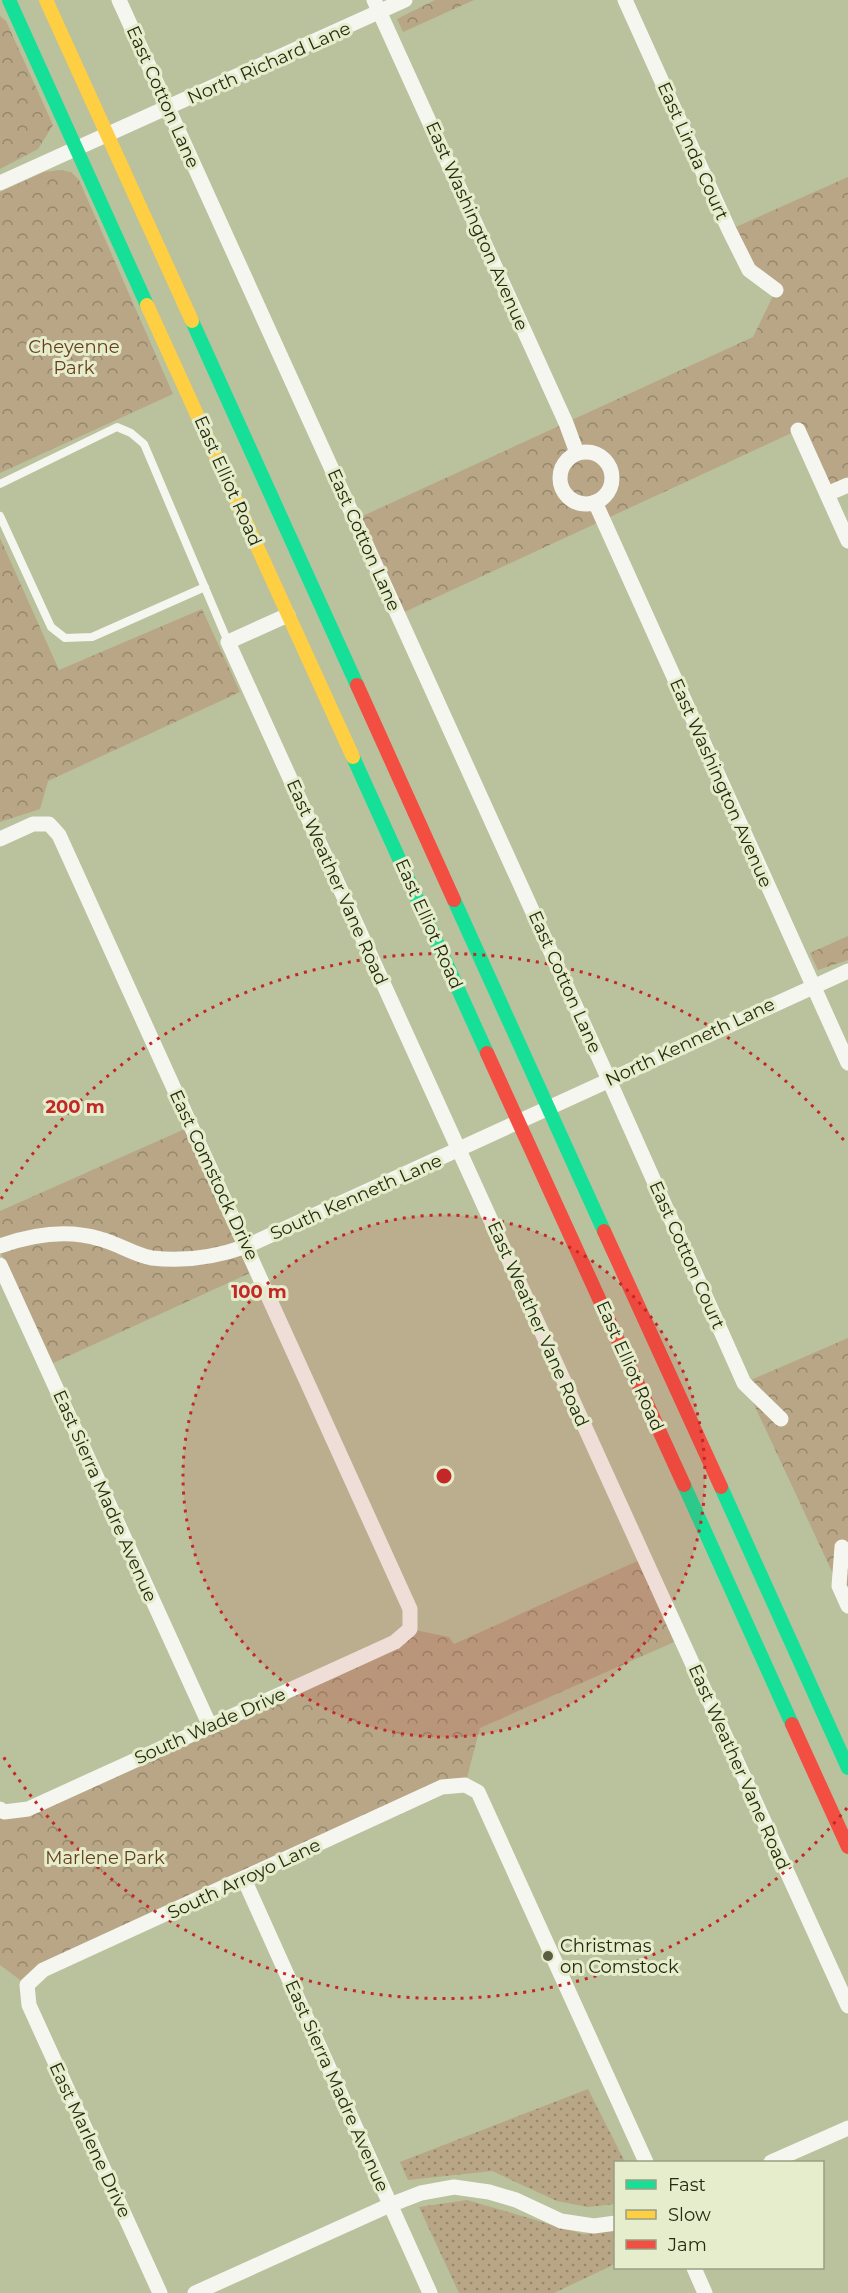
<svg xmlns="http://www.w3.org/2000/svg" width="848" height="2293" font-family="Montserrat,sans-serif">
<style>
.grass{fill:url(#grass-dots)}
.park{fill:url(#park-crowns)}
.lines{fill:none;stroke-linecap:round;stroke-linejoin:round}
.lane{stroke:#f5f6f0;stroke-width:8}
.street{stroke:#f5f6f0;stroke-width:15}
.fast{stroke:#16e098;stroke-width:14}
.slow{stroke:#ffcf43;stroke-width:14}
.jam{stroke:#f24e42;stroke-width:14}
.ring{fill:none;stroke:#c42826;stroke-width:3;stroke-dasharray:3 6}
.poi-dot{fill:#5a5f41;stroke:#e5edcc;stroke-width:2}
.labels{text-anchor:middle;stroke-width:6;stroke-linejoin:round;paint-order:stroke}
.street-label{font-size:18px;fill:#262a10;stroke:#e5edcc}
.park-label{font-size:18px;fill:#683d19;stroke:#e5edcc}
.poi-label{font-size:18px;fill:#262a10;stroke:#e5edcc;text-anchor:start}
.centre{fill:#c42826;stroke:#e5edcc;stroke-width:3}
.ring-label{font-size:18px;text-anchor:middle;font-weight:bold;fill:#c42826;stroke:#e5edcc;stroke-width:6;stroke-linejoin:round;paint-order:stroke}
</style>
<defs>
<pattern id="grass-dots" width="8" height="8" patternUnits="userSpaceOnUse" patternTransform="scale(1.5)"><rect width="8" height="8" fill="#b8a686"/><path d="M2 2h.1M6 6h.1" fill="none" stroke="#95876c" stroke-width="1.8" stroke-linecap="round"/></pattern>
<pattern id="park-crowns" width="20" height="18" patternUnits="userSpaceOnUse" patternTransform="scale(1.5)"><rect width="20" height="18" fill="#b8a686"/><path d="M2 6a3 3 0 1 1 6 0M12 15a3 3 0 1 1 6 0" fill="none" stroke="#95876c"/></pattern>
</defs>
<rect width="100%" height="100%" fill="#bac19d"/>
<g class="grass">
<polygon points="588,2089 625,2162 616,2162 615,2204 588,2207 557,2201 492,2171 408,2180 400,2162"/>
<polygon points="467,2200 583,2234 615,2231 615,2264 554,2293 459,2293 419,2207"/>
</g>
<g class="park">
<polygon points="435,0 474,0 403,32 397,19"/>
<polygon points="0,16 6,21 53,125 38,149 0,169"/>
<polygon points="60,170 71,172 79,180 173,394 0,473 0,192 44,172"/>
<polygon points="848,177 848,485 827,494 798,430 398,615 354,520 753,337 776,290 749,270 729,230"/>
<polygon points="0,538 59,670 202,609 240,692 48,781 40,809 0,822"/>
<polygon points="848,936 848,960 818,970 810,953"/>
<polygon points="187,1128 252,1272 51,1364 0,1251 0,1211"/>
<polygon points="848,1338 848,1606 744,1383"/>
<polygon points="644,1558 681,1639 480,1728 465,1785 27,1985 0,1965 0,1809 4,1812 410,1629 449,1637 454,1644"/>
</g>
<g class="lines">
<g class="lane">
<polyline points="0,484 117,427 131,433 144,444 228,642"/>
<polyline points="0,516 51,627 65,638 92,637 205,587"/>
</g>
<g class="street">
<polyline points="119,0 609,1080 744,1383 781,1419"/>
<polyline points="374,0 566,423 577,453"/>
<polyline points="625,0 729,230 749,270 776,290"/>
<polyline points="0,183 405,0"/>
<polyline points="798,430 848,541"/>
<circle cx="586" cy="478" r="26"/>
<polyline points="827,494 848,485"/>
<polyline points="595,502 848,1063"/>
<polyline points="288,615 228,642 848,2006"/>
<polyline points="0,839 33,824 49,824 59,835 410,1609 410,1629 395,1642 28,1809 4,1812 0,1809"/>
<path d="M0 1246C31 1235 67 1229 100 1239 117 1243 134 1255 152 1258 184 1262 216 1257 247 1246L848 971"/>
<polyline points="0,1265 210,1726"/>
<polyline points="842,1547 839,1586 848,1606"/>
<polyline points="244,1879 430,2293"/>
<polyline points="771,2162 848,2128"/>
<polyline points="694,2268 705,2293"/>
<polyline points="160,2293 29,2005 27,1985 43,1970 442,1787 465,1785 478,1792 646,2162"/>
<polyline points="195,2293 390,2205 421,2193 454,2187 489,2192 516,2200 561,2221 594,2226 616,2223"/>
</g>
<g class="fast">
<polyline points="9,0 147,305"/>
<polyline points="192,321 357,685"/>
<polyline points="353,757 487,1053"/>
<polyline points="454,900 604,1231"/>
<polyline points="684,1485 792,1724"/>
<polyline points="721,1487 848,1768"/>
</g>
<g class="slow">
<polyline points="46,0 192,321"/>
<polyline points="147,305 353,757"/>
</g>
<g class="jam">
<polyline points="357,685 454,900"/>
<polyline points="487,1053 684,1485"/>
<polyline points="604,1231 721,1487"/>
<polyline points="792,1724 848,1847"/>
</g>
</g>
<circle cx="444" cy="1476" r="261" fill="#c42826" fill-opacity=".12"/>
<g class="ring">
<circle cx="444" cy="1476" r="261"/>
<path d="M847 1808A522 522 0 0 1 1 1753M1 1199A522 522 0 0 1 847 1144"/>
</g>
<circle class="poi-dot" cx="548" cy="1956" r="6"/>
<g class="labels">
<g class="street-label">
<text transform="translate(269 63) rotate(-24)" y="6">North Richard Lane</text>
<text transform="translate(163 97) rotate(66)" y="6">East Cotton Lane</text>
<text transform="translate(693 151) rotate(66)" y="6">East Linda Court</text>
<text transform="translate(477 226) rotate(66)" y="6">East Washington Avenue</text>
<text transform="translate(228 481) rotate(66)" y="6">East Elliot Road</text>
<text transform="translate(364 540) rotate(66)" y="6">East Cotton Lane</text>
<text transform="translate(721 783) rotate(66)" y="6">East Washington Avenue</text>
<text transform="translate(337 882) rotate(66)" y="6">East Weather Vane Road</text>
<text transform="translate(429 924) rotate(66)" y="6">East Elliot Road</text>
<text transform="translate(565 982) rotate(66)" y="6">East Cotton Lane</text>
<text transform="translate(690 1042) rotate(-25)" y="6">North Kenneth Lane</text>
<text transform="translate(214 1175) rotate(65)" y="6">East Comstock Drive</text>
<text transform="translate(356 1197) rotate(-24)" y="6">South Kenneth Lane</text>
<text transform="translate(687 1255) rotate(66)" y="6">East Cotton Court</text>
<text transform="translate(538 1324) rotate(66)" y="6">East Weather Vane Road</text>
<text transform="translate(630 1366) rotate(66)" y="6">East Elliot Road</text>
<text transform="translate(105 1496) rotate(66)" y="6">East Sierra Madre Avenue</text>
<text transform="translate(210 1726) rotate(-24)" y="6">South Wade Drive</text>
<text transform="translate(739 1767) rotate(66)" y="6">East Weather Vane Road</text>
<text transform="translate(244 1879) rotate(-25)" y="6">South Arroyo Lane</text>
<text transform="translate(337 2086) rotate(66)" y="6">East Sierra Madre Avenue</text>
<text transform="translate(90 2140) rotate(65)" y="6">East Marlene Drive</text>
</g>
<g class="park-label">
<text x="74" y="353">Cheyenne<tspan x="74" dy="21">Park</tspan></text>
<text x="105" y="1864">Marlene Park</text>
</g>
<g class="poi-label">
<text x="560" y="1952">Christmas<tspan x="560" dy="21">on Comstock</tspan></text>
</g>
</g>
<circle cx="444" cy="1476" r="9" class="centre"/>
<g class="ring-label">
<text x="75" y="1113">200 m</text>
<text x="259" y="1298">100 m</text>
</g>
<rect x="614" y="2161" width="210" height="108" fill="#e5edcc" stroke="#999f81" stroke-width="1.5"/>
<rect x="626" y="2180" width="30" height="9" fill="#16e098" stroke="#999f81" stroke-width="1.5"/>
<text x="668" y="2191" font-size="18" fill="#262a10">Fast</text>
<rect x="626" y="2210" width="30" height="9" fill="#ffcf43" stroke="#999f81" stroke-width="1.5"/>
<text x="668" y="2221" font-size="18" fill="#262a10">Slow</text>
<rect x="626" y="2240" width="30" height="9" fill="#f24e42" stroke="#999f81" stroke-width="1.5"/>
<text x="668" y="2251" font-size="18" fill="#262a10">Jam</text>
</svg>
